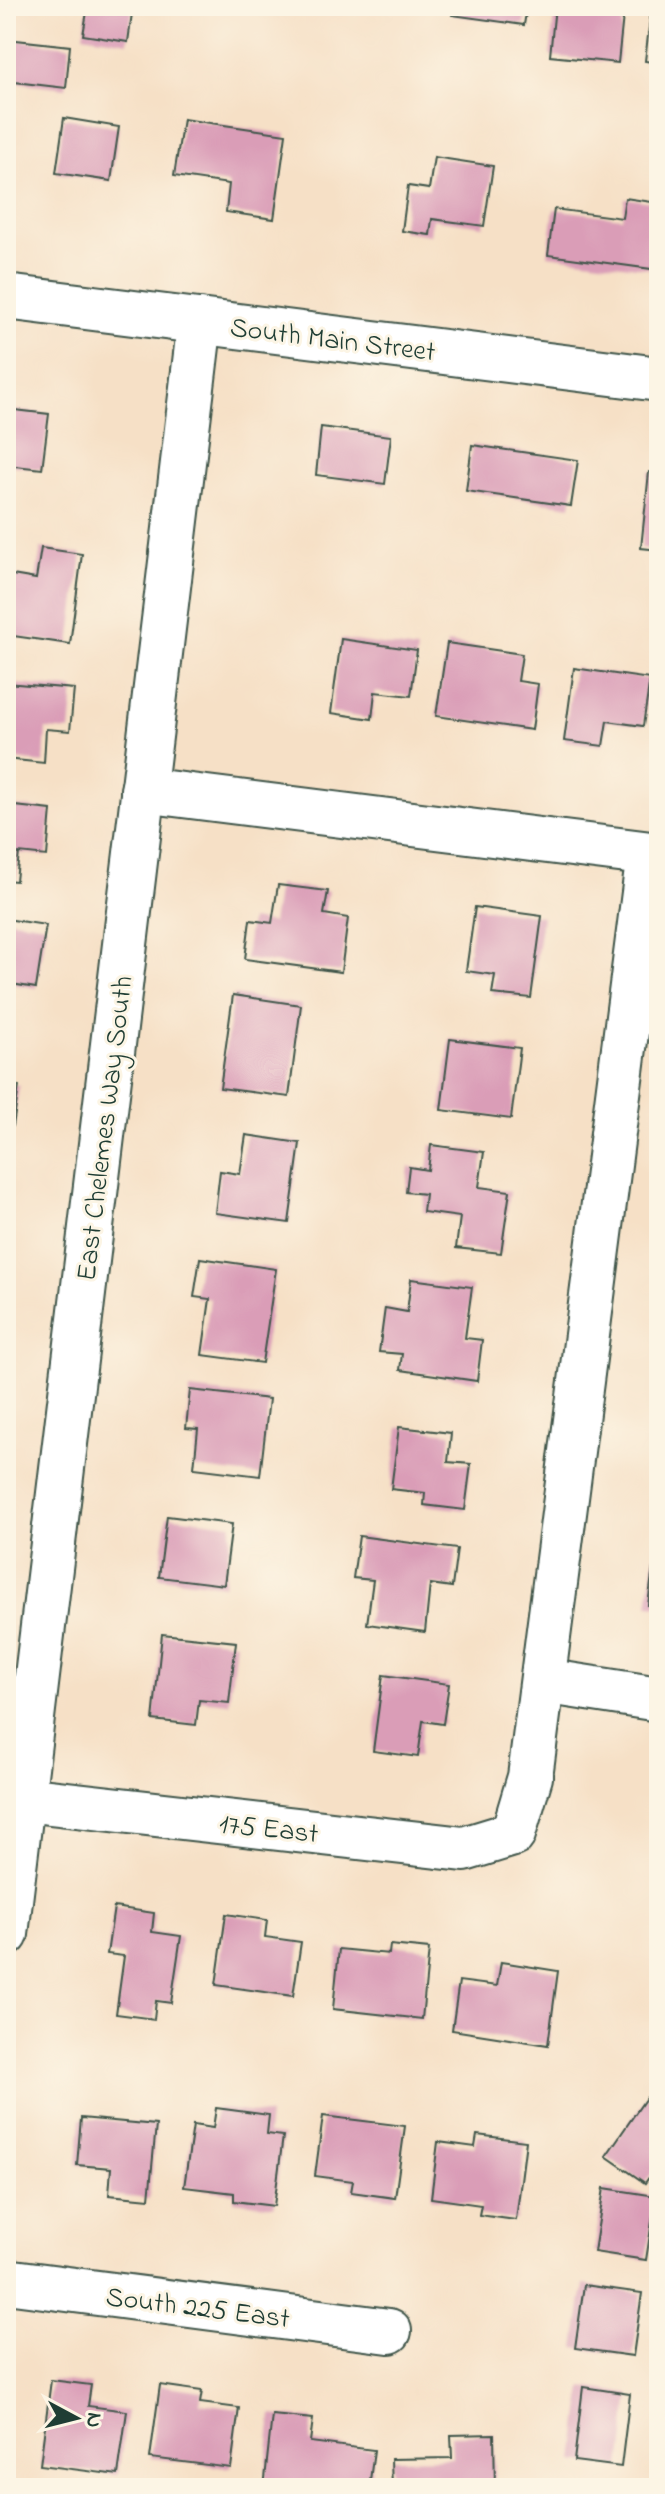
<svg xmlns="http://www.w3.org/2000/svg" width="665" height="2494" font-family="'Indie Flower',sans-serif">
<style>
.building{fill:#da9db7}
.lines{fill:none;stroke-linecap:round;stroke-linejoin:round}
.minor-casing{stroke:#3f554a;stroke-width:48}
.minor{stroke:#fff;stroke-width:44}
.labels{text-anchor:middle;stroke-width:6;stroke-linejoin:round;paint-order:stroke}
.street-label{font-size:28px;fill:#1f3d34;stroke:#fcf5e5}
</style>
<rect width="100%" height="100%" fill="#fcf5e5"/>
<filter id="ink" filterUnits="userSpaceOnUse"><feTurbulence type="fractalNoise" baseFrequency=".0125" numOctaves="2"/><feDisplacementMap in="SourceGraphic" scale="16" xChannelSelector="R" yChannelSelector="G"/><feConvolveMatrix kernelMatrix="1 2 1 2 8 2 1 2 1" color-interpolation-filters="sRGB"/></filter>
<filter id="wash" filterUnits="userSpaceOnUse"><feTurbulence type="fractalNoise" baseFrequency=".006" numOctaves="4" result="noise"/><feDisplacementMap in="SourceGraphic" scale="32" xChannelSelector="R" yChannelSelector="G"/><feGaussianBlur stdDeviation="1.8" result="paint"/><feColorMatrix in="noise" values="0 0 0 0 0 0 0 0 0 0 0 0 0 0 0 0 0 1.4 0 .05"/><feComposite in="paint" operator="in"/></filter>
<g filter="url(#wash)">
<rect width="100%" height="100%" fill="#f6e0c6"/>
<g id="blocks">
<g class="building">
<polygon points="88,6 133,6 128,42 83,35"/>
<polygon points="453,6 527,6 524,25 452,15"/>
<polygon points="555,6 624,6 618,63 550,56"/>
<polygon points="651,10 659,11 659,63 645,61"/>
<polygon points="7,39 70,46 66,88 6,81"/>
<polygon points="64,118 119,127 111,181 56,173"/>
<polygon points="183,119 286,134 274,219 226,212 229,184 174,176"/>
<polygon points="434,157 493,166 484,226 432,219 430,235 402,231 408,186 429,189"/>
<polygon points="625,198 659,203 659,270 548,255 554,209 622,218"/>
<polygon points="6,409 49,414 42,469 6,465"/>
<polygon points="321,427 391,436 385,484 316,475"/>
<polygon points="472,445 578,460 571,506 466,491"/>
<polygon points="649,472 659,473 659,550 641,548"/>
<polygon points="41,548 82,554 70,644 6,635 12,575 36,579"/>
<polygon points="341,639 417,650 411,696 375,692 372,719 331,713"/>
<polygon points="447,643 522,654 518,681 538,684 532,730 436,716"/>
<polygon points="574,668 650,679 643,726 607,721 603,746 564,741"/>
<polygon points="6,683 74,689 70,731 46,729 44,763 6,759"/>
<polygon points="6,805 51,810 47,856 19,853 16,881 6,880"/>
<polygon points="278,885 328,891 324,914 348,918 341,972 245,959 250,920 272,923"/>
<polygon points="475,907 542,916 531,998 492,994 495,975 466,971"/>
<polygon points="6,919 46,925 36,988 11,984 8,1010"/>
<polygon points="233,995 301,1005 289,1097 220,1088"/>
<polygon points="450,1039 520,1048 511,1119 441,1110"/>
<polygon points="6,1084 19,1086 13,1126 6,1125"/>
<polygon points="246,1135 300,1143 289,1223 215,1213 220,1171 240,1174"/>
<polygon points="431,1145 484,1152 479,1187 510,1191 501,1253 456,1248 460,1217 423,1212 425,1194 406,1192 409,1167 428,1170"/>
<polygon points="200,1258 276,1269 262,1363 202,1355 210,1299 194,1297"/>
<polygon points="411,1279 472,1287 465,1338 482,1340 477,1381 400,1370 402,1354 379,1352 385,1308 407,1312"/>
<polygon points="190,1390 269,1399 260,1476 194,1468 198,1429 186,1428"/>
<polygon points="399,1427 451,1433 448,1462 471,1464 465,1510 424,1505 425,1493 391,1489"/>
<polygon points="167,1516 232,1524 224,1585 159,1577"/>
<polygon points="359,1536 457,1549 452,1587 430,1584 425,1632 367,1624 373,1580 353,1578"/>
<polygon points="657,1537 659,1538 659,1606 648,1605"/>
<polygon points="162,1634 236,1642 229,1703 199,1700 196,1725 153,1720"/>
<polygon points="383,1675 449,1684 443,1724 423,1721 418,1757 373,1751"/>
<polygon points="114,1907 154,1913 152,1932 181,1936 171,2003 156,2001 154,2019 116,2014 124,1956 107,1954"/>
<polygon points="226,1914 267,1920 265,1937 301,1942 293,1996 216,1985"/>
<polygon points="390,1945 429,1949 422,2019 333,2009 339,1949 389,1954"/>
<polygon points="501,1962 558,1971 548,2045 452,2030 459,1981 497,1986"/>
<polygon points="659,2079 659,2163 645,2183 606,2156"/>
<polygon points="216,2108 269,2115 267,2134 283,2136 274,2206 234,2201 234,2193 184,2187 193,2125 213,2128"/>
<polygon points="323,2116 405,2126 395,2198 351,2192 353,2181 315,2176"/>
<polygon points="81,2118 156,2125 149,2199 109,2195 111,2168 77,2165"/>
<polygon points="477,2135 526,2141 516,2220 479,2215 481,2205 431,2198 438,2142 475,2147"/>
<polygon points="604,2188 656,2196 646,2260 594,2252"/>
<polygon points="584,2285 642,2293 633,2356 575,2348"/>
<polygon points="51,2380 91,2385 88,2406 127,2411 118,2475 40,2465"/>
<polygon points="160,2385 202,2391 200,2403 239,2408 231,2468 150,2458"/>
<polygon points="583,2387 630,2394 621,2467 574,2461"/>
<polygon points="272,2415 313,2419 310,2442 374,2450 369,2488 264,2488"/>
<polygon points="494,2434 495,2488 392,2488 391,2459 452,2458 451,2435"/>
</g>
</g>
</g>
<g filter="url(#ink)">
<use href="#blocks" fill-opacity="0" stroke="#3f554a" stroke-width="2"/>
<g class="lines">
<g class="minor-casing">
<g id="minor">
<polyline points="6,297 659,379"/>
<polyline points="143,790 659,855"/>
<polyline points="543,1681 659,1699"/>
<polyline points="23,1799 464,1849 513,1834 530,1777 649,854"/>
<polyline points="6,1934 200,321"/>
<polyline points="6,2281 389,2331"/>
</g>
</g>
<use href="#minor" class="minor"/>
</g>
</g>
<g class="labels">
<g class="street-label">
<text transform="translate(333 338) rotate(7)" y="10">South Main Street</text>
<text transform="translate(103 1128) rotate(-83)" y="10">East Chelemes Way South</text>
<text transform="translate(269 1827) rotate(6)" y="10">175 East</text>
<text transform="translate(198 2306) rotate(7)" y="10">South 225 East</text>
</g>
</g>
<rect width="665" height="2494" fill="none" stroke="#fcf5e5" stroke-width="32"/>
<g transform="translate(76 2418) rotate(97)" stroke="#fcf5e5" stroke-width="6" paint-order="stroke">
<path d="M0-6L14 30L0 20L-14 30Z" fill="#1f3d34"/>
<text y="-12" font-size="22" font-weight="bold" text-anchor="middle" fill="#1f3d34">N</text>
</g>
</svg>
